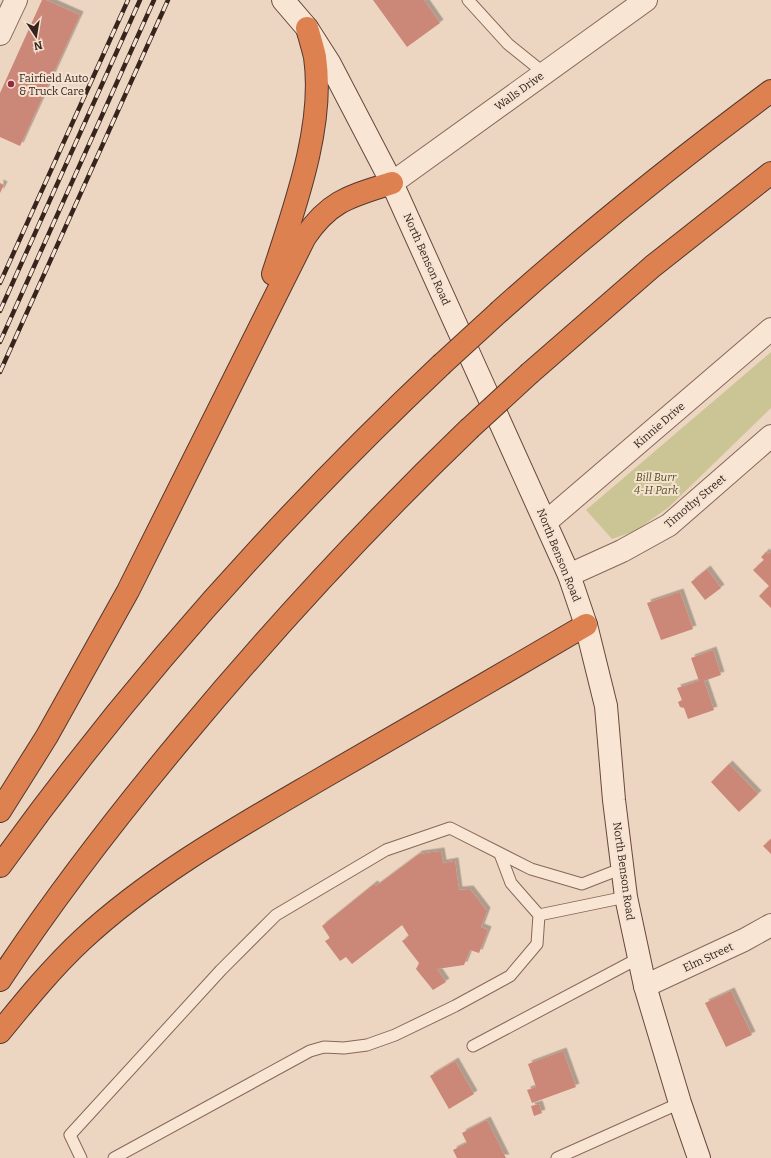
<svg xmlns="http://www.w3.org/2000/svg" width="771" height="1158" font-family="Bitter,serif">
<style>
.green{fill:#cbc595}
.building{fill:#cb8777;filter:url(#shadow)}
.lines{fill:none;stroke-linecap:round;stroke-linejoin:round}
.service-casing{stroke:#866759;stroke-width:13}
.minor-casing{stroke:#866759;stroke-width:24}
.secondary-casing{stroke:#68483c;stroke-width:24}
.motorway-casing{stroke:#54372d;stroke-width:24}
.service{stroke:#f8e5d4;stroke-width:11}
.minor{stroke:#f8e5d4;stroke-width:22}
.secondary{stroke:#f8e5d4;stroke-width:22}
.motorway{stroke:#dd8151;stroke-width:22}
.rail-casing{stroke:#36241d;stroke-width:4.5}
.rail{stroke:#f5e2d0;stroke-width:3;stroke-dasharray:9;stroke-linecap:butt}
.motorway-bridge-casing{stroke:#54372d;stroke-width:24;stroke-linecap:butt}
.motorway-bridge{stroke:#dd8151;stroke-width:22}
.poi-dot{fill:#952942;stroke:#f5e2d0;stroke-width:1.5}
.labels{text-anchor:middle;stroke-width:4;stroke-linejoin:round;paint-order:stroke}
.poi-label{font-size:11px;fill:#36241d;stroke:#f5e2d0;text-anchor:start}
.street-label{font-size:11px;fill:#36241d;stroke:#f5e2d0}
.park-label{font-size:11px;font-style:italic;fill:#515224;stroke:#f5e2d0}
</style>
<defs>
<filter id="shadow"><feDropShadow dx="3.5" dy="-3.5" stdDeviation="0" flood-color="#0004"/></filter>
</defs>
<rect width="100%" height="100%" fill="#edd6c1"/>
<polygon class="green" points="771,352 771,408 669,507 635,531 612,539 586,510"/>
<g class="building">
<polygon points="42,0 46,0 80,15 20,146 0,137 0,93"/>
<polygon points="373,0 424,0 440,23 407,47"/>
<polygon points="0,183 4,185 0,193"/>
<polygon points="766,552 768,554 771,552 771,608 759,596 769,586 753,570 764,560 761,557"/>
<polygon points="707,569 721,588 705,600 691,582"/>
<polygon points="680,592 693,629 661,640 647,603"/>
<polygon points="713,650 721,675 704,681 714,710 688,719 684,708 680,707 678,702 682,700 677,688 699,681 691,658"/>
<polygon points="729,764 758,794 739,812 711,782"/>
<polygon points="771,839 771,854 763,846"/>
<polygon points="441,851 443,863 455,861 459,890 470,889 487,911 481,927 488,930 479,953 470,950 464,965 437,969 446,982 433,990 416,969 419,963 402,941 409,936 402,925 352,964 346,957 340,961 325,941 330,938 322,926 374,884 376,886 419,854"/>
<polygon points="731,991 752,1035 726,1047 705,1003"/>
<polygon points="563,1051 576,1087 532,1103 527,1090 536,1087 528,1064"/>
<polygon points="455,1061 474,1094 449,1109 430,1076"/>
<polygon points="539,1104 542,1113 534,1116 531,1106"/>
<polygon points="487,1120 506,1158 457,1158 453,1150 467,1143 462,1133"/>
</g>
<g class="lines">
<g class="service-casing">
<g id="service">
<polyline points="468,0 508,44 544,73"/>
<polyline points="539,915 626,897"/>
<polyline points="473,1046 639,958"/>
<polyline points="81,1158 70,1135 221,970 276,915 386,850 450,828 531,869 582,884 623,868"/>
<polyline points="114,1158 310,1051 324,1047 344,1048 367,1045 395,1035 455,1006 510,976 537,944 539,915 511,883 500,854"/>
<polyline points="557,1158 680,1103"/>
</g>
</g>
<g class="minor-casing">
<g id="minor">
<polyline points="0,34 16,0"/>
<polyline points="392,183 646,0"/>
<polyline points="546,522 771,329"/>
<polyline points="569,575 622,551 669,525 771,436"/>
<polyline points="645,986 744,940 771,925"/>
</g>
</g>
<g class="secondary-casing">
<polyline id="secondary" points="283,0 307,28 330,64 392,183 569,575 586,625 606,706 614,800 626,897 645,986 680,1103 699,1158"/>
</g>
<g class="motorway-casing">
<g id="motorway">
<path d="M273 274C294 209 325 126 315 57 313 48 310 38 307 28"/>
<path d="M500 311C587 233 678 160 771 91"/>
<polyline points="530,373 653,266 771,173"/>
<path d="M0 811 47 736 128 591 305 237C330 200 351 196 392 183"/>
<path d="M0 866C130 685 279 518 441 365"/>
<path d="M0 980C56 895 119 814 184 736 274 628 368 526 469 429"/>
<path d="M0 1032C26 1000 52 968 82 940 153 874 240 826 324 777 411 727 499 676 586 625"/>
</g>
</g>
<use href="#service" class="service"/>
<use href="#minor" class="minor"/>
<use href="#secondary" class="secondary"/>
<use href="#motorway" class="motorway"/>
<g class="rail-casing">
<g id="rail">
<polyline points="0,283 128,0"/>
<polyline points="0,311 140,0"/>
<polyline points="0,342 154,0"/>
<polyline points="0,372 168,0"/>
</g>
</g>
<use href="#rail" class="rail"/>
<g class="motorway-bridge-casing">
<g id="motorway-bridge">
<polyline points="441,365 500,311"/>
<polyline points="469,429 530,373"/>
</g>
</g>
<use href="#motorway-bridge" class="motorway-bridge"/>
</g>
<circle class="poi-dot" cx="11" cy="84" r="4"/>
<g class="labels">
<g class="poi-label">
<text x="19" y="82">Fairfield Auto<tspan x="19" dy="13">&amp; Truck Care</tspan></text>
</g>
<g class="street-label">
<text transform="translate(519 91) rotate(-36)" y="4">Walls Drive</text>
<text transform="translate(427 259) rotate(66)" y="4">North Benson Road</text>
<text transform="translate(659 425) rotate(-41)" y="4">Kinnie Drive</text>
<text transform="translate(695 501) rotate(-40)" y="4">Timothy Street</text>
<text transform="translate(559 555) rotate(68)" y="4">North Benson Road</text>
<text transform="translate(624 871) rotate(82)" y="4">North Benson Road</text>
<text transform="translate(708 957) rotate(-25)" y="4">Elm Street</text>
</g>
<g class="park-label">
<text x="656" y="481">Bill Burr<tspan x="656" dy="13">4-H Park</tspan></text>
</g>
</g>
<g transform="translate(36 36) rotate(168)" stroke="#f5e2d0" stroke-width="3" paint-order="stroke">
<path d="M0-3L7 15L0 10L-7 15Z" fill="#36241d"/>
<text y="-6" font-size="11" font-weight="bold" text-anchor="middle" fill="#36241d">N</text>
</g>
</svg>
